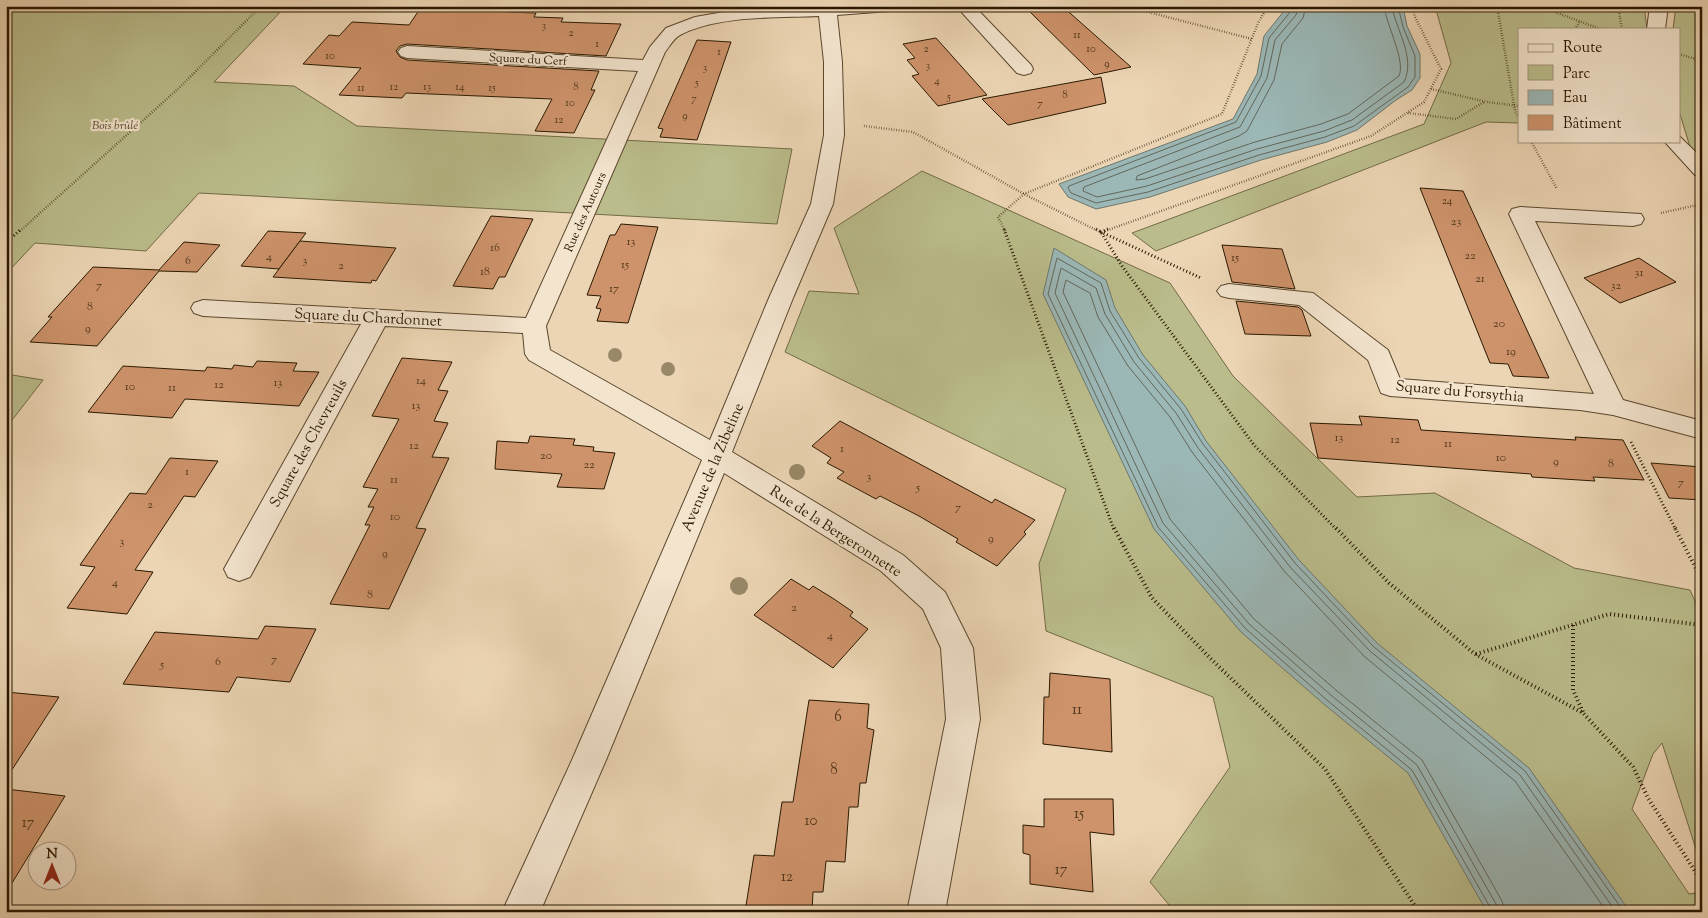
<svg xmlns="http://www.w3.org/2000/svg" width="1708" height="918" font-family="'Sorts Mill Goudy',serif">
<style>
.green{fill:#babc8b;stroke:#726a46}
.water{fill:#9bb7b6;stroke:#6d776d}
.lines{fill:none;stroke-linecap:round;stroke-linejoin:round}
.shore{stroke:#62685b;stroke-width:1}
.building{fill:#ce936b;stroke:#291800}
.minor-casing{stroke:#5a472d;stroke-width:2}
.path-far2{stroke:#291800;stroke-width:2.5;stroke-dasharray:0.5 2;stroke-linecap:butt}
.path-far1{stroke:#291800;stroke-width:3;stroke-dasharray:1 2.5;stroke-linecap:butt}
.path{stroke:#291800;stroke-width:4;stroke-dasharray:1 3;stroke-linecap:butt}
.minor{fill:#f3e4ce;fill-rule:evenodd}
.tree{fill:#988868}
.labels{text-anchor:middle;stroke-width:4.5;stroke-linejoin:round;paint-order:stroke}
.far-number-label{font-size:11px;fill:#52371b}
.far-street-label{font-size:12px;fill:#291800;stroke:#f3e4ce}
.far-park-label{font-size:12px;font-style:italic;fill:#54492a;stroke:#f3e4ce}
.number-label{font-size:12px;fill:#52371b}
.street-label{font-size:15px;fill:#291800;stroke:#f3e4ce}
.near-number-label{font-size:15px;fill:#52371b}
</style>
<rect width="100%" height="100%" fill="#ecd5b4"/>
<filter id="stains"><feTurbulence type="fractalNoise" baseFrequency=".004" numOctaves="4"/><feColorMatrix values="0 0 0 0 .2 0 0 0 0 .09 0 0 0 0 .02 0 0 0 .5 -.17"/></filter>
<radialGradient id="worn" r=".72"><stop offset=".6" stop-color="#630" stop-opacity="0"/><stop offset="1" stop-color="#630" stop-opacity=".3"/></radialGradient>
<g class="green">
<polygon points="6,6 286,6 214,82 294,86 357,126 792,149 777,224 199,193 146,251 35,243 6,274"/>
<polygon points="1435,6 1644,6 1647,29 1519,29 1519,123 1486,122 1156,251 1132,233 1424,124 1451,63"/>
<polygon points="1676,6 1702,10 1702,33 1697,45 1702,47 1702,158 1691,150 1679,111 1679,29 1673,29"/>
<polygon points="922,171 1170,283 1233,376 1357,497 1435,493 1574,568 1690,590 1702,617 1702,868 1662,743 1653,754 1632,809 1689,894 1702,892 1702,912 1175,912 1150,882 1230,767 1213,697 1046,631 1039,564 1066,489 785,352 809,291 859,294 834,228"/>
<polygon points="6,374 43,380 6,428"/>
</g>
<g class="water">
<polygon points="1288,6 1403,6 1407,26 1420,54 1420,78 1412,90 1396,100 1357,130 1327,142 1261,160 1150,197 1096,209 1068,197 1059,184 1233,119 1257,74 1264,36"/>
<polygon points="1054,248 1106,280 1115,308 1143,355 1185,406 1206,441 1299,560 1377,643 1529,768 1630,912 1487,912 1408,773 1325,705 1241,632 1154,529 1043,294"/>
</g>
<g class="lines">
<g class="shore">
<polyline points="1292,6 1291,11 1269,38 1261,76 1236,122 1069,186 1068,188 1071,193 1096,203 1148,192 1259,155 1325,137 1354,126 1408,87 1415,77 1415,56 1403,27 1398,6"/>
<path d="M1298 6 1296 15 1275 40 1267 78 1240 127 1084 187 1083 191 1097 197 1147 186 1257 149 1324 131 1352 120 1404 82C1416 57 1396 31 1392 6"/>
<path d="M1306 6 1303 18 1282 44 1274 80 1247 131 1239 136 1137 176 1136 180 1145 179 1255 142 1321 124 1348 114 1399 76C1406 61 1386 24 1384 6"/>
<polyline points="1491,912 1490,907 1412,770 1328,701 1245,628 1158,527 1048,294 1057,258 1101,283 1110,311 1139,358 1181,409 1203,444 1295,563 1374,647 1525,771 1624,912"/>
<polyline points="1497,912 1496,904 1417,765 1332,696 1249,624 1163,523 1055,293 1061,268 1096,288 1105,314 1134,362 1176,413 1198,448 1290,567 1370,651 1520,775 1616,912"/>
<polyline points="1505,912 1502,901 1422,760 1337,691 1254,619 1170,519 1063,292 1066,280 1090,293 1098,317 1128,366 1170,417 1192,452 1285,572 1365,657 1515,781 1607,912"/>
</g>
</g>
<g class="building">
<polygon points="422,6 508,7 506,12 536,13 534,17 563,18 561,22 621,24 606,56 407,44 400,46 396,51 400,57 407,60 599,71 591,90 595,90 574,133 535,131 552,99 406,93 402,98 339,95 361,68 303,64 329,35 339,36 352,22 409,25"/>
<polygon points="1032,6 1062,6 1131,67 1094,75 1028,10"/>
<polygon points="936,38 987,95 938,106 912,76 919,74 907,60 915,58 903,44"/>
<polygon points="697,40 731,42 697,140 660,137 663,129 658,128"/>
<polygon points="1101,77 1106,103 1008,125 982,99"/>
<polygon points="1420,188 1463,191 1549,378 1513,376 1508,364 1490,363"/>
<polygon points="491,216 533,219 505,277 499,277 493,289 453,286"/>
<polygon points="621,224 658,227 628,323 597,321 601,309 596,308 601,296 587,295 610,235 615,235"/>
<polygon points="268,231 306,233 279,269 241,266"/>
<polygon points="300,241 396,248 376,281 372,280 371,283 273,277"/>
<polygon points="184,242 220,245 197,272 159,271 97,346 30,342 52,317 48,317 93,267 159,270"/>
<polygon points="1222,245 1282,249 1295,289 1232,282"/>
<polygon points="1639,258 1676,282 1620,303 1584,278"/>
<polygon points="1236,301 1298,307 1302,310 1311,336 1245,334"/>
<polygon points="402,358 452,362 438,390 448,391 434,421 448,423 432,457 449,458 416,528 426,529 389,609 330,604 370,525 365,525 374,507 368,507 378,489 363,487 399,419 372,416"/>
<polygon points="257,361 297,363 293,371 319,372 299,406 185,399 172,418 88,412 123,366 205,371 207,367 232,369 234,365 253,367"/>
<polygon points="1359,416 1418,420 1421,430 1576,440 1575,437 1623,440 1644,480 1593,477 1595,481 1532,477 1531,474 1318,458 1310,423 1362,425"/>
<polygon points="840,421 992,503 995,499 1035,520 1024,532 1026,534 997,566 956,542 958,539 919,516 880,496 876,499 837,478 844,472 827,463 831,458 812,446"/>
<polygon points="530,436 575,439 573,445 594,447 593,451 615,453 604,489 557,487 562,474 495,469 497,441 528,443"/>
<polygon points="170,458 218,461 195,497 184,496 135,570 153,572 127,614 67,608 95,567 80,565 130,493 146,494"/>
<polygon points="1651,463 1702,467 1702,500 1669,498"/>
<polygon points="791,579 809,590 813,586 834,599 853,612 850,616 868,629 833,668 754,615"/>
<polygon points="265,626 316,629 290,682 237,677 229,692 123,684 155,632 258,639"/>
<polygon points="1050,673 1110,679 1112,752 1043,744 1044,697 1049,697"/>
<polygon points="6,692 59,697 6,779"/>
<polygon points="809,700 869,704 867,728 874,730 866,783 860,783 858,807 849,807 845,862 826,861 823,892 813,892 812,912 745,912 754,855 774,856 782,802 793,802"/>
<polygon points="6,789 65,796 6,893"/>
<polygon points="1044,799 1113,799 1114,835 1090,832 1093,892 1030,884 1030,855 1023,853 1023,825 1044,827"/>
</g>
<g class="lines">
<g class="minor-casing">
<g id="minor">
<path d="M802 6H898L896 10 890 11 837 15 842 62 844 135 833 204 793 298 732 452 903 555 945 592 973 648 980 719 945 912H907L946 719 941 648 923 609 881 571 724 473 606 760 540 912H502L572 760 702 460 529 360 525 354 523 333 385 326 250 577 239 581 228 577 224 569 361 324 203 316 194 313 191 308 194 303 203 300 526 318 638 71 407 58 401 56 398 52 401 48 407 46 643 60 650 47 666 28 695 17 730 11ZM819 16 824 62V135L811 204 769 298 710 440 550 350 546 326 665 52C669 47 674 38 680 35 719 15 777 18 819 16Z"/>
<polygon points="956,6 974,6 1031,65 1033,69 1031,73 1024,75 1017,73"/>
<polygon points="1650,6 1668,6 1665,29 1647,29"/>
<polygon points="1679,136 1702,158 1702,177 1695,175 1664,141 1679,141"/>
<polygon points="1520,207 1641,214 1644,219 1641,224 1633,226 1535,221 1623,400 1702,421 1702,439 1613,415 1580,410 1390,396 1381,393 1368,360 1299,305 1229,298 1221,296 1217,291 1221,286 1229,284 1313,293 1388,350 1400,379 1594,394 1509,214 1512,209"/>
</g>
</g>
<g class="path-far2">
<polyline points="1125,6 1252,39"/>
<polyline points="1497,6 1515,111 1519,119"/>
<polyline points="1539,6 1600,29"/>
<polyline points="1618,6 1622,29"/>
<polyline points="1575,29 1580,21"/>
<polyline points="1679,54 1702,61"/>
<polyline points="1431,89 1487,102 1519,106"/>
<polyline points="1408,113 1456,119 1484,102"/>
<polyline points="864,126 913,132 1024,194 1098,231"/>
<polyline points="1531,141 1557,189"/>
<polyline points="1661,213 1702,204"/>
<polyline points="20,231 179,88 261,6"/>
<polyline points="1005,231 998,217 1024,194 1222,114 1258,23 1268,6"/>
<polyline points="1105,231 1371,136 1424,102 1441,69 1415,17 1412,6"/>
</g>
<g class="path-far1">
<polyline points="1004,229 1114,530"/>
<polyline points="1096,229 1101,232 1122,266 1254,445 1337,530"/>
<polyline points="1108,229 1101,232 1201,278"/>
<polyline points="6,243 21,229"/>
<polyline points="1631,442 1676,530"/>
</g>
<g class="path">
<polyline points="1114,528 1152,598 1212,660 1325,769 1419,912"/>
<polyline points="1336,528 1389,583 1475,654 1583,713 1633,767 1648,798 1702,882"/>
<polyline points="1675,528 1702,580"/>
<polyline points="1573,625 1573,690 1583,712"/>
<polyline points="1476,654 1609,614 1702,625"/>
</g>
<use href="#minor" class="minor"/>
</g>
<g class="tree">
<circle cx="615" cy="355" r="7"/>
<circle cx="668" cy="369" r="7"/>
<circle cx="797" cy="472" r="8"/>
<circle cx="739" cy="586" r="9"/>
</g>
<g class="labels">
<g class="far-number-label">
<text x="544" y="29">3</text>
<text x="571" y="36">2</text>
<text x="1077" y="38">11</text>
<text x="597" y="47">1</text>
<text x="926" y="52">2</text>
<text x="1091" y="52">10</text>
<text x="719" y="55">1</text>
<text x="330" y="59">10</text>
<text x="1107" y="67">9</text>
<text x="928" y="69">3</text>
<text x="705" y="71">3</text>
<text x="937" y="84">4</text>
<text x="697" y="86">5</text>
<text x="394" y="90">12</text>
<text x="427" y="90">13</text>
<text x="460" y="90">14</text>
<text x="576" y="90">8</text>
<text x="361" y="91">11</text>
<text x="492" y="91">15</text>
<text x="1065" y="98">8</text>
<text x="949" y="100">5</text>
<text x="694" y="102">7</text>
<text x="570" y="106">10</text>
<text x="1040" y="107">7</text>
<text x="685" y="119">9</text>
<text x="559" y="123">12</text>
<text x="1447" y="204">24</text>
</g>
<g class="far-street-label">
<text transform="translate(528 59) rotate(3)" y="4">Square du Cerf</text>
<text transform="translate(585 212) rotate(-66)" y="4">Rue des Autours</text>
</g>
<g class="far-park-label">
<text x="115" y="129">Bois brûlé</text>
</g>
<g class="number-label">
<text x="1456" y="225">23</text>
<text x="631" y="245">13</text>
<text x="495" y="251">16</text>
<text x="1470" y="259">22</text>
<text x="269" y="260">4</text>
<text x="1235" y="261">15</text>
<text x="188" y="264">6</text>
<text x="305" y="264">3</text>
<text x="625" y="268">15</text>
<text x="341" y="269">2</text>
<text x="485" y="275">18</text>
<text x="1639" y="276">31</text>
<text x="1480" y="282">21</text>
<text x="99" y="289">7</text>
<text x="1616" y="289">32</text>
<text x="614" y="292">17</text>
<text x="90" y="310">8</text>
<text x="1499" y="327">20</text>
<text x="88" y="332">9</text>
<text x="1511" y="355">19</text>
<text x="421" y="384">14</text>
<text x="278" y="386">13</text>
<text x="219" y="388">12</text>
<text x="130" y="390">10</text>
<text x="172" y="391">11</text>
<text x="416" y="409">13</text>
<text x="1339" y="441">13</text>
<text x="1395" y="443">12</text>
<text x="1448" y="447">11</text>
<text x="414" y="449">12</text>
<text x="842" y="452">1</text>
<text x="546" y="459">20</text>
<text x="1501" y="461">10</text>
<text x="1556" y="465">9</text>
<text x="1611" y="467">8</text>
<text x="589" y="468">22</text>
<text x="187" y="475">1</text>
<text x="869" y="480">3</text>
<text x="394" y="483">11</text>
<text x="1681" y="486">7</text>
<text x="918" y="491">5</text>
<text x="150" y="508">2</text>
<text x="958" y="511">7</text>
<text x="395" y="520">10</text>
<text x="991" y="542">9</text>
<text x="122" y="545">3</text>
<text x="385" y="557">9</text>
<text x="115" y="586">4</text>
<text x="370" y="598">8</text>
<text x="794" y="611">2</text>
<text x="830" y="639">4</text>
<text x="274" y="663">7</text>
<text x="218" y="665">6</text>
<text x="162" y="668">5</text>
</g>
<g class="street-label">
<text transform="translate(368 317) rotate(3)" y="5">Square du Chardonnet</text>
<text transform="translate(1460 391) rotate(5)" y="5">Square du Forsythia</text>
<text transform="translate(308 443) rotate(-61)" y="5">Square des Chevreuils</text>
<text transform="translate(712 467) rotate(-67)" y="5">Avenue de la Zibeline</text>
<text transform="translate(836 531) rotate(33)" y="5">Rue de la Bergeronnette</text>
</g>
<g class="near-number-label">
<text x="1077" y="714">11</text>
<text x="838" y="721">6</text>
<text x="834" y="774">8</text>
<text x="1079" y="818">15</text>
<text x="811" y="825">10</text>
<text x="28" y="827">17</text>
<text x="1061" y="874">17</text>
<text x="787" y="881">12</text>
</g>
</g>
<rect width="1708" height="918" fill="none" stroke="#ecd5b4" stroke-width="25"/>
<rect x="8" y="8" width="1693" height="903" fill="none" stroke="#291800" stroke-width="2.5"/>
<rect x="12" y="12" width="1683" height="893" fill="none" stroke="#291800"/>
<rect x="1518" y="28" width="162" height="115" fill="#f3e4ce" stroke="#a2927c"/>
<rect x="1528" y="44" width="25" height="8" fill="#f3e4ce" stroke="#a2927c"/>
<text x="1563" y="52" font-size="15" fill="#291800">Route</text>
<rect x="1528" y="65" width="25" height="15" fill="#babc8b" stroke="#a2927c"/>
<text x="1563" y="78" font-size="15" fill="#291800">Parc</text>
<rect x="1528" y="90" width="25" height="15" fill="#9bb7b6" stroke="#a2927c"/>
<text x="1563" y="102" font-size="15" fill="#291800">Eau</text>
<rect x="1528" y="115" width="25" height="15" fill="#ce936b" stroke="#a2927c"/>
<text x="1563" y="128" font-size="15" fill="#291800">Bâtiment</text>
<g transform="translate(52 866)"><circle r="24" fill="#f3e4ce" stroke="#a2927c"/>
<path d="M0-4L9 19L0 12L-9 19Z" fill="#8f2418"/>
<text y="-8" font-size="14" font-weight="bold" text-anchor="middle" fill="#291800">N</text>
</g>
<rect width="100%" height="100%" filter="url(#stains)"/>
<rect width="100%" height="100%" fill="url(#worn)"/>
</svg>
